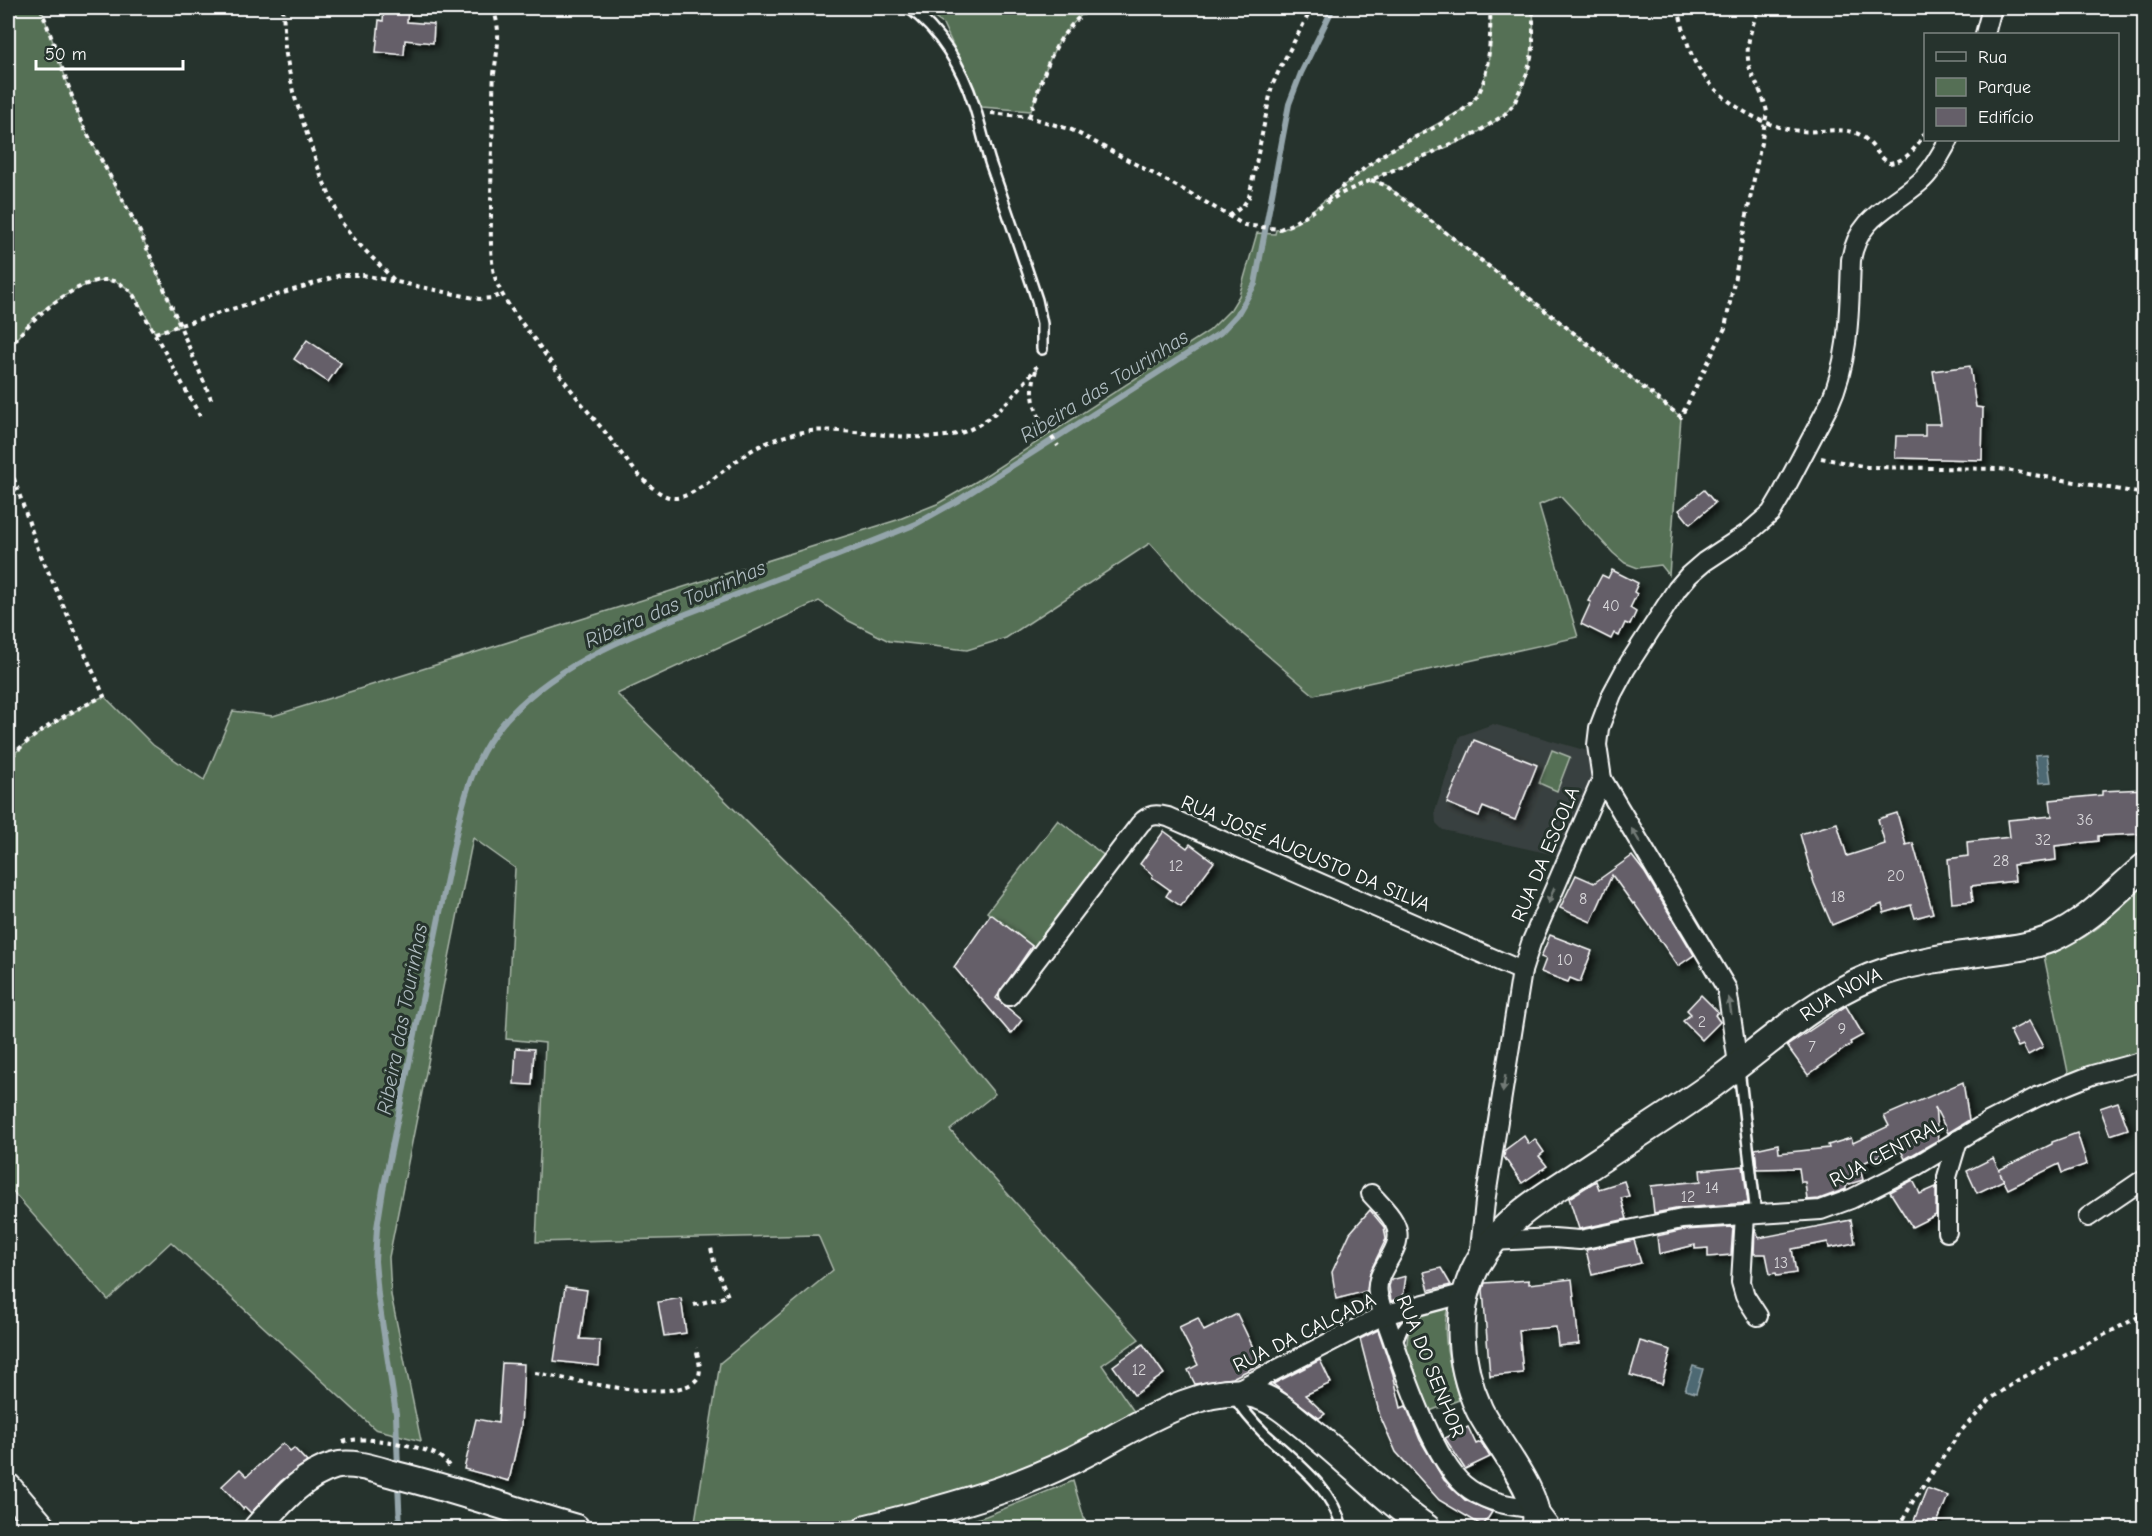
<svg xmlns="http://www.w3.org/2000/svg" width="2152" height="1536" font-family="'Comic Neue',sans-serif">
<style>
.built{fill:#39403f}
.green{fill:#556f55;stroke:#aab7aa;stroke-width:1.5}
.water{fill:#4d6973;stroke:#94a5ab;stroke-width:1.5}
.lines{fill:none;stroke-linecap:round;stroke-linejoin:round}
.stream{stroke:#94a5ab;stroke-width:6}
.building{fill:#655f69;stroke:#fff;stroke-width:1.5;filter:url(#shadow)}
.lane-casing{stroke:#fff;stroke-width:14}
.street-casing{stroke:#fff;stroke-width:22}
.secondary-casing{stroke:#fff;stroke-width:30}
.path{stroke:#fff;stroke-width:4;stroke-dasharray:4.5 4.5;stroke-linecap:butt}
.lane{stroke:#26332d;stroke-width:9}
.street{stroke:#26332d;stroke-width:18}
.secondary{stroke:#26332d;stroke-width:26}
.oneway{fill:#727a76}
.labels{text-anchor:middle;stroke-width:6;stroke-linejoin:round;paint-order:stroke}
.number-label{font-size:16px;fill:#d8d7da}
.street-label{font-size:20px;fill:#fff;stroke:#26332d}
.water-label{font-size:21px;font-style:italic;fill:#afbcc0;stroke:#26332d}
</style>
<defs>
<filter id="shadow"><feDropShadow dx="5" dy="5" stdDeviation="3" flood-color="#0009"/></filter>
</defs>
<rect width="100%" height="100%" fill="#26332d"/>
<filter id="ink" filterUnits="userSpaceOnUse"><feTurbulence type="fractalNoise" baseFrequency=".0167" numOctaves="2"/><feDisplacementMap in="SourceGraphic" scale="12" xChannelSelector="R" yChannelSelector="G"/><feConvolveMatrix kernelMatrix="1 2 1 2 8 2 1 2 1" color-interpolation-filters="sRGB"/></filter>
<g filter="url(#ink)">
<polygon class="built" points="1493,724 1591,752 1593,776 1588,795 1560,856 1443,830 1436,823 1435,811 1460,736"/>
<g class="green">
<path d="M8 8H41L81 122 140 232 180 326 155 333C146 317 138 293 121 284 97 271 51 302 34 318 23 328 16 340 8 351Z"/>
<path d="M920 8H1090C1052 37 1046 69 1031 111L982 107 943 24Z"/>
<path d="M1490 8H1533C1535 41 1531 92 1503 115 1467 146 1412 157 1372 180L1386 185 1681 417 1669 575 1661 565 1638 568 1625 563 1613 553 1560 496 1539 505 1578 637 1314 695 1197 595 1150 543 1006 638 967 650 889 641 849 621 819 601 617 694 873 946 995 1094 950 1130 1139 1339 1102 1365 1135 1413 1039 1465 902 1509 817 1528H694L720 1363 833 1270 818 1235 536 1242 545 1043 506 1039 515 868 473 838 389 1257 391 1295 421 1441 375 1429 171 1242 108 1300 8 1186V760C36 731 68 714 104 696L153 745 204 780 233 711 273 716 897 520 937 504 977 481 1209 331 1231 309 1239 296 1257 233 1275 234 1276 230 1284 229 1297 222 1381 156 1467 107C1491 85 1492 38 1490 8Z"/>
<polygon points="1552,750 1570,757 1557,791 1539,783"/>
<polygon points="1058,820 1106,857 1036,949 987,912"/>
<polygon points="2144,883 2144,1053 2069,1077 2044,956 2084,937 2099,927"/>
<path d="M1450 1303C1438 1327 1452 1375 1459 1400L1427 1412C1418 1385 1391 1339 1420 1316 1428 1309 1441 1307 1450 1303Z"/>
<polygon points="1073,1481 1087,1528 948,1528 986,1516"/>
</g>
<g class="water">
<polygon points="2047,754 2051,782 2039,783 2035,755"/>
<polygon points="1693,1366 1703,1369 1696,1393 1685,1390"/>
</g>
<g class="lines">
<g class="stream">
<path d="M398 1469 396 1414 378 1295 375 1261 377 1228 383 1190 459 820C466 791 475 761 493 736 545 663 645 630 725 599 789 574 853 550 916 524L957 501 1220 333 1237 315 1255 284 1289 104 1301 73 1333 8"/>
<polyline points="398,1482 400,1528"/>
</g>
</g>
<g class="building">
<polygon points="384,8 408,8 407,22 434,24 433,43 405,40 404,55 376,52 379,20 383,21"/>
<polygon points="307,340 341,363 328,382 294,359"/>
<polygon points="1970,366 1976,407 1983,408 1982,460 1895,458 1896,436 1925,436 1925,424 1941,424 1933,371"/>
<polygon points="1704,490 1715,503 1690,524 1679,510"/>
<polygon points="1612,570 1638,583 1634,592 1637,594 1630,608 1636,612 1630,625 1625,623 1619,636 1614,633 1611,639 1581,624 1591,602 1588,601 1602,575 1608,578"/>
<polygon points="1474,740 1537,765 1515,820 1483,807 1479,816 1447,803"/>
<polygon points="2145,789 2145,827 2141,827 2141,834 2098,836 2098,841 2055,846 2056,860 2013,865 2015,881 1971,886 1973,901 1952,903 1948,859 1968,856 1967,842 2010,837 2008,820 2052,816 2050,800 2102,795 2102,791"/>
<polygon points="1897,813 1906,845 1913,843 1933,913 1915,918 1911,905 1884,913 1882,904 1832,925 1814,883 1800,834 1837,823 1847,856 1885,844 1878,819"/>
<polygon points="1164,831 1187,848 1190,844 1214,862 1181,906 1166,896 1170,890 1152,877 1153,875 1140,864"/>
<polygon points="1632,856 1645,873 1694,955 1678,966 1634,903 1633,904 1612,875 1591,922 1560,908 1576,875 1594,883"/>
<polygon points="991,914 1032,946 996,998 1022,1020 1011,1034 954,967"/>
<polygon points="1550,935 1592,951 1580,982 1570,978 1568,982 1541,972 1546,959 1541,957"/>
<polygon points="1701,995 1718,1012 1715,1015 1720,1022 1702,1040 1683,1021 1691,1014 1687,1010"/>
<polygon points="1846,1006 1863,1035 1850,1042 1851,1044 1808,1075 1787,1046"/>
<polygon points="2029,1021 2043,1047 2028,1055 2023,1045 2018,1047 2010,1031"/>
<polygon points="516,1048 534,1049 532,1085 514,1084"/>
<polygon points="1963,1082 1969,1120 1948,1133 1935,1107 1938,1140 1905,1159 1899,1146 1859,1165 1863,1180 1846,1185 1846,1189 1819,1199 1807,1200 1805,1182 1801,1182 1799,1168 1757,1169 1755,1149 1778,1144 1779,1153 1829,1148 1828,1145 1851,1138 1853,1143 1889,1126 1884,1116"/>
<polygon points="2118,1102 2128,1129 2110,1135 2100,1108"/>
<polygon points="2077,1133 2087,1164 2062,1173 2059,1164 2008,1189 2000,1173 2004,1180 1977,1193 1967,1171 1993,1158 1999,1170 2052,1144 2052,1142"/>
<polygon points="1524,1136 1529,1144 1535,1139 1544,1152 1539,1156 1547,1166 1522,1183 1504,1157 1505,1150"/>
<polygon points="1743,1166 1748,1203 1681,1208 1654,1213 1651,1186 1701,1181 1700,1170"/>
<polygon points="1913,1180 1920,1194 1936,1187 1936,1215 1912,1227 1890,1192"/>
<polygon points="1596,1181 1599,1189 1624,1181 1629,1196 1621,1198 1627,1219 1579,1229 1569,1198"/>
<polygon points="1370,1210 1384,1227 1386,1239 1370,1272 1367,1291 1336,1299 1332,1272 1350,1233"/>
<polygon points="1851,1220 1855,1243 1829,1248 1828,1242 1792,1249 1796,1273 1777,1276 1776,1273 1770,1274 1766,1254 1754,1254 1755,1228 1759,1238"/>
<polygon points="1733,1227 1731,1255 1708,1257 1708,1248 1695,1249 1695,1245 1659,1254 1657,1236 1684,1230"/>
<polygon points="1634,1240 1641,1263 1592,1275 1586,1250"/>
<polygon points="1441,1268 1451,1285 1429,1290 1424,1272"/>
<polygon points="1406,1276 1403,1297 1391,1301 1389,1286 1391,1280"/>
<polygon points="1572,1279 1579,1344 1558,1346 1556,1327 1519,1330 1523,1373 1490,1376 1483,1290 1485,1283 1529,1280 1529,1284"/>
<polygon points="565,1287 587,1290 580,1339 600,1340 599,1366 554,1361"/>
<polygon points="681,1298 686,1333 664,1336 658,1302"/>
<polygon points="1237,1314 1261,1364 1232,1378 1195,1384 1188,1370 1198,1365 1179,1327 1198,1318 1204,1331"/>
<polygon points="1378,1330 1393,1374 1401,1408 1406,1406 1420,1440 1444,1480 1465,1500 1492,1512 1483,1526 1439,1500 1396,1452 1380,1416 1360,1339"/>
<polygon points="1640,1341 1671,1350 1662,1384 1630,1375"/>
<polygon points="1143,1344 1164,1374 1134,1395 1113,1366"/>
<polygon points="1320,1360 1331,1383 1305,1395 1325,1414 1319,1418 1273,1384"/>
<polygon points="502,1363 524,1364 521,1427 509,1481 464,1469 476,1419 498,1423"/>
<polygon points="1468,1427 1476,1444 1481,1442 1490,1457 1465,1469 1445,1438"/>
<polygon points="283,1443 290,1451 294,1448 307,1462 281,1481 251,1513 245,1507 243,1509 222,1486 240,1469 247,1476"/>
<polygon points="1927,1488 1948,1496 1935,1528 1911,1528"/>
</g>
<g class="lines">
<g class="lane-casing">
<g id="lane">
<path d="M909 8C940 31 962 67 974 105 980 123 984 143 990 162 1006 208 1022 254 1037 300L1042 324V349"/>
<polyline points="1739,1069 1756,1215"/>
<polyline points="1396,1344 1402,1330 1419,1308"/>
<path d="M1234 1397C1243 1410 1253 1422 1264 1433 1294 1461 1332 1487 1342 1528"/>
</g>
</g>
<g class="street-casing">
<g id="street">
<polyline points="1985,34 1992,8"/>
<path d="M1602 779 1597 745 1599 728 1612 694 1626 668 1677 589 1689 575 1704 562 1748 533 1771 513 1781 496 1829 405C1850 359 1849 310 1851 260 1858 217 1890 208 1920 182 1933 171 1940 154 1949 140"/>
<path d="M1009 996 1140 824C1149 814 1156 814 1168 817L1522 971"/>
<path d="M1371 1194C1379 1203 1389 1212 1394 1222 1409 1249 1373 1267 1378 1294 1380 1306 1385 1318 1389 1329 1403 1368 1433 1459 1464 1485 1484 1502 1511 1507 1536 1508L1551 1528"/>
<polyline points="1745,1215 1741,1282 1745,1296 1758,1316"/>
<polyline points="2088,1217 2144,1179"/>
<polyline points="1947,1232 1947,1177 1958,1140"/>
<polyline points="1492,1241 1553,1238 1580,1240 1682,1219 1821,1210 1851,1199 1916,1166 1988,1122 2037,1097 2092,1075 2144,1061"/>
<polyline points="1479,1259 1485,1202 1522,971 1531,943 1602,779 1727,989 1738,1064"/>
<polyline points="1231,1393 1371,1321 1387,1314 1466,1293"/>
</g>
</g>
<g class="secondary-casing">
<g id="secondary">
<polyline points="8,1487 43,1528"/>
<path d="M257 1528C278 1505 302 1475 334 1466 354 1461 377 1470 396 1475 457 1490 516 1511 576 1528"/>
<path d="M867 1528C916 1516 967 1503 1015 1485 1041 1475 1066 1464 1090 1451 1133 1428 1209 1379 1259 1396 1277 1402 1293 1417 1308 1429 1349 1461 1384 1499 1427 1528"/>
<path id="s1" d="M1534 1528C1548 1502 1491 1436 1479 1409 1458 1364 1454 1307 1478 1263 1501 1221 1544 1196 1583 1171 1623 1144 1665 1118 1705 1090 1759 1052 1809 1002 1870 977 1907 962 1947 957 1986 952 2008 949 2030 947 2050 939 2086 924 2115 892 2144 867"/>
</g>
</g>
<g class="path">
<polyline points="41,8 81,122 140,232 212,401"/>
<polyline points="283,8 285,49 293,92 321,176 342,223 355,240 396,282"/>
<path d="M493 8C502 33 497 49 494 74 493 87 493 100 493 113 492 146 491 178 491 210 491 229 490 250 493 269 498 297 521 321 537 343 559 374 581 404 605 432 620 451 649 496 674 498 695 499 734 459 756 448 773 439 792 433 811 431 857 427 925 447 966 431 994 420 1020 390 1037 366"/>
<path d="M1678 8C1682 24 1686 40 1692 56 1709 95 1759 128 1801 131 1818 133 1839 127 1856 133 1870 138 1876 155 1889 163 1908 161 1916 147 1926 131"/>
<polyline points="991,113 1029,117 1072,130 1195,196 1244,225 1280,229 1292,224 1340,194 1478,132 1504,115 1514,104 1527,73 1533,49 1533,8"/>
<path d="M1029 117C1045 73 1051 38 1090 8"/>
<path d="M1371 180 1385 185 1681 417 1725 328 1767 112C1764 97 1757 86 1751 72 1743 50 1751 29 1759 8"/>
<path d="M1327 200C1345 185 1362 169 1381 156 1407 138 1462 120 1478 94 1490 75 1491 30 1490 8"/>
<polyline points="1229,216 1243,206 1249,197 1272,86 1281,66 1312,8"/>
<polyline points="155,333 341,275 363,275 479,299 492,298 503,294"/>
<path d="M15 341C30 319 79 278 107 280 119 281 128 288 134 296L200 416"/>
<path d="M1036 370C1027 404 1039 419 1058 446"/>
<polyline points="1821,458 1867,467 2000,469 2144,494"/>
<path d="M8 461 38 549 104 696C68 713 35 731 8 760"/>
<polyline points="694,1305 728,1296 715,1266 711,1248"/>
<path d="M535 1373C567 1378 675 1406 697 1379 703 1371 698 1358 696 1348"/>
<path d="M343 1442C362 1434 422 1446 439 1456 443 1459 446 1462 449 1466"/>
<polyline points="1899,1528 1913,1501 1961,1431 1992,1398 2018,1380 2144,1314"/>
</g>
<use href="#lane" class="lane"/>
<use href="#street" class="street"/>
<use href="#secondary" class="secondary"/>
</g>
<defs><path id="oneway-solid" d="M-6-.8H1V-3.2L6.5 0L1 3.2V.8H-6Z" transform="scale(1.5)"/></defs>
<g class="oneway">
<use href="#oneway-solid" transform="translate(1636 836) rotate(-121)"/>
<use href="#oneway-solid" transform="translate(1551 896) rotate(113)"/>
<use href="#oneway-solid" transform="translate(1730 1006) rotate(-99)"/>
<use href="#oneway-solid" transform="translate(1504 1084) rotate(99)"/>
</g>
</g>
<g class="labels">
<g class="number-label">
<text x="1611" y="611">40</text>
<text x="2085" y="825">36</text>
<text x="2043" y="845">32</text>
<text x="2001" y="866">28</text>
<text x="1176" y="871">12</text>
<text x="1896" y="881">20</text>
<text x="1838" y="902">18</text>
<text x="1583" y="904">8</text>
<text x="1565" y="965">10</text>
<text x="1702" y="1027">2</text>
<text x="1842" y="1034">9</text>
<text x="1812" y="1052">7</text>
<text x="1712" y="1193">14</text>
<text x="1688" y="1202">12</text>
<text x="1781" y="1268">13</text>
<text x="1139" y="1375">12</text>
</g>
<g class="street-label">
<text transform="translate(1306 853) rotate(23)" y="7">RUA JOSÉ AUGUSTO DA SILVA</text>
<text transform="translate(1545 854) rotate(-67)" y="7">RUA DA ESCOLA</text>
<text dy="7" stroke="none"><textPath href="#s1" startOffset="740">RUA NOVA</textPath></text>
<text transform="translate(1886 1152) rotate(-28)" y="7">RUA CENTRAL</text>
<text transform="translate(1304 1332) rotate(-26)" y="7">RUA DA CALÇADA</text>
<text transform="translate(1431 1366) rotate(68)" y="7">RUA DO SENHOR</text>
</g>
<g class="water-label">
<text transform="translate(1104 386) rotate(-32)" y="7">Ribeira das Tourinhas</text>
<text transform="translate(675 604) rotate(-23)" y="7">Ribeira das Tourinhas</text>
<text transform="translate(402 1019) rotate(-79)" y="7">Ribeira das Tourinhas</text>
</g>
</g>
<rect width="2152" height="1536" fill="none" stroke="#26332d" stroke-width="30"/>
<rect x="15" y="15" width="2122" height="1506" fill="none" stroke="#fff" stroke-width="2" filter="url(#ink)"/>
<rect x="1924" y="33" width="195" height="108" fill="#26332d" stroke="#7d8581" stroke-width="1.5"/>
<rect x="1936" y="52" width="30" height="9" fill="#26332d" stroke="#7d8581" stroke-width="1.5"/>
<text x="1978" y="63" font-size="18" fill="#ffffff">Rua</text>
<rect x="1936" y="78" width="30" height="18" fill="#556f55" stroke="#7d8581" stroke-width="1.5"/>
<text x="1978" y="93" font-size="18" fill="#ffffff">Parque</text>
<rect x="1936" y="108" width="30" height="18" fill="#655f69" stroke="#7d8581" stroke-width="1.5"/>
<text x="1978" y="123" font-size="18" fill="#ffffff">Edifício</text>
<path d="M36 60v9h147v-9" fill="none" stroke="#ffffff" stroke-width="3"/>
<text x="45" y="60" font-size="18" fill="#ffffff" stroke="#26332d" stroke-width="4.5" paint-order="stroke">50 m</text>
</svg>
